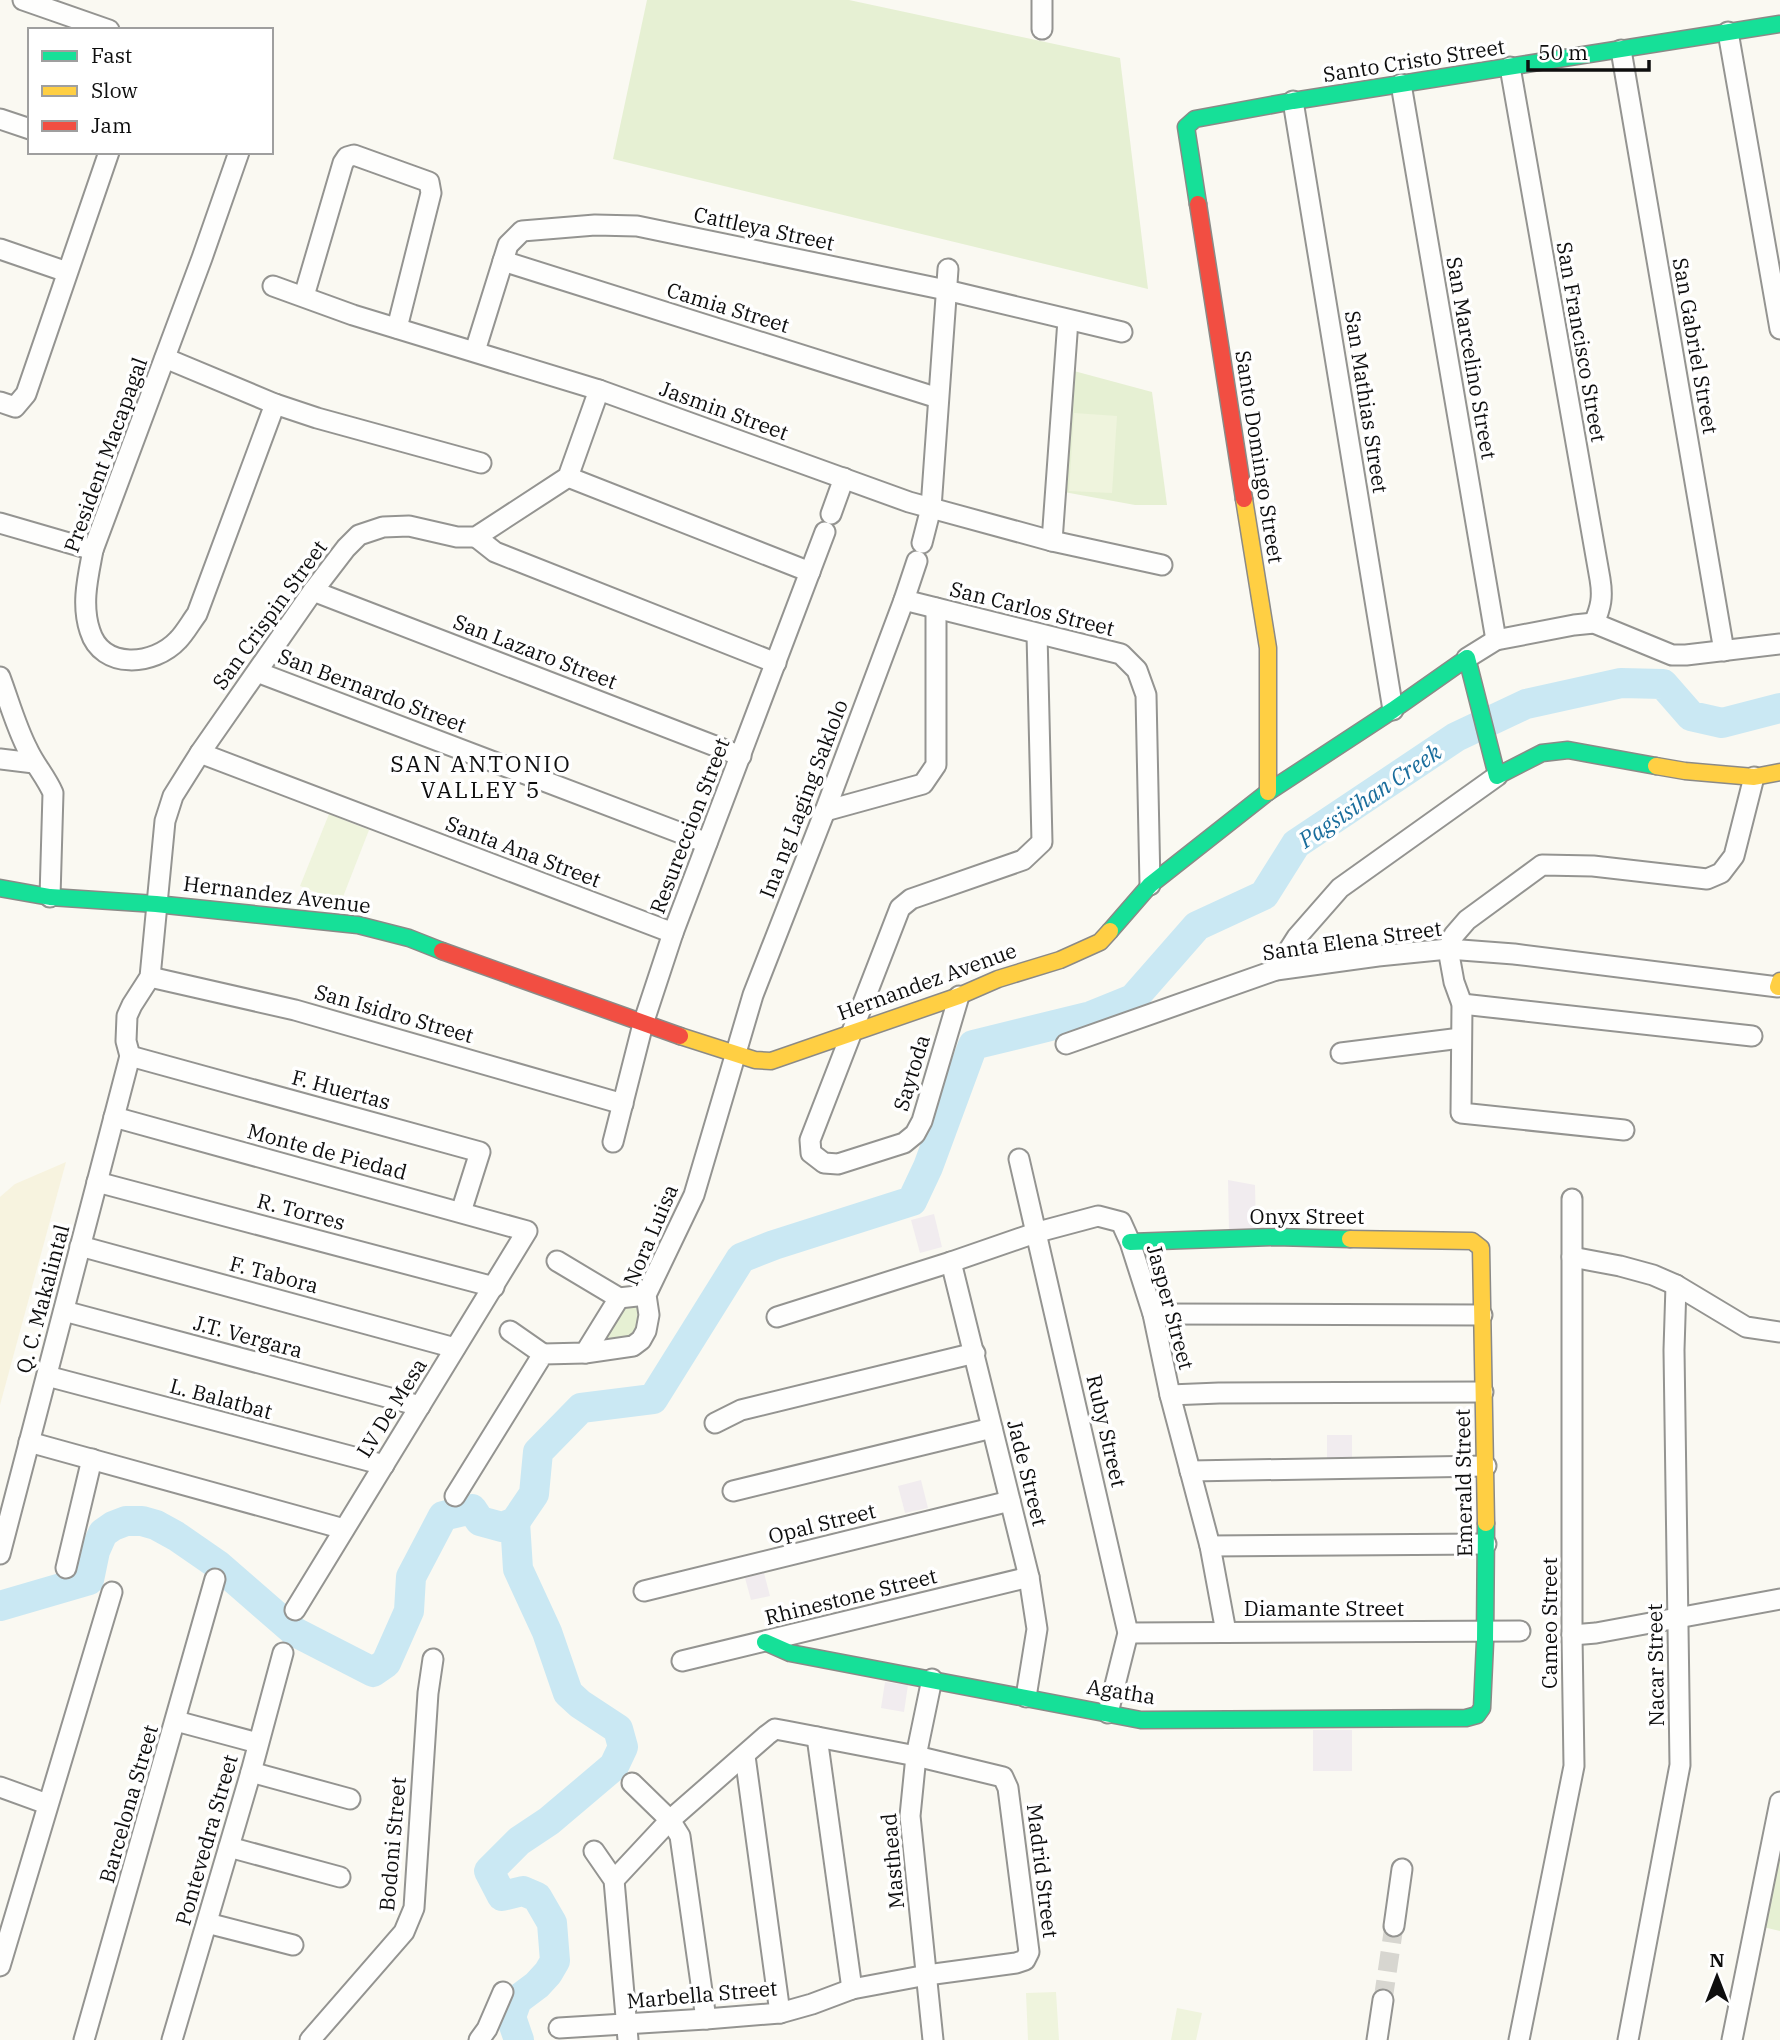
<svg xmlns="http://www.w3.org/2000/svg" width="1780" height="2040" font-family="'IBM Plex Serif',serif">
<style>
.industrial{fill:#f1ecef}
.farmland{fill:#f7f3df}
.green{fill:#e6f0d3}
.pitch{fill:#eff4dd}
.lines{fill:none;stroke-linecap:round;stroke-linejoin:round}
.river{stroke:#cae8f3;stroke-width:30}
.street-tunnel{stroke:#d7d6d0;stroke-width:19;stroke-dasharray:19 10;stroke-linecap:butt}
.street-casing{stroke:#949491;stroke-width:23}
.fast-casing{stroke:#8b8a87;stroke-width:19}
.slow-casing{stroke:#8b8a87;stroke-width:19}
.jam-casing{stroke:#8b8a87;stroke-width:19}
.street{stroke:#fefefd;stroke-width:19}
.fast{stroke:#16e098;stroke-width:16}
.slow{stroke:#ffcf43;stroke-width:16}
.jam{stroke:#f24e42;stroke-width:16}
.labels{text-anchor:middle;stroke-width:7;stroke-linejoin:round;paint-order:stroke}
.street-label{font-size:21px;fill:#0e0e0e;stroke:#fff}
.neighbourhood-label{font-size:23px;letter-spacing:2px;fill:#0e0e0e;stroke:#fff}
.water-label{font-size:23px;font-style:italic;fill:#1a6d9c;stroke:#fff}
</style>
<rect width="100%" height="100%" fill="#faf9f2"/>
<g class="industrial">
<polygon points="1228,1180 1255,1185 1256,1230 1229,1231"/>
<polygon points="934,1214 942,1247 920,1253 911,1220"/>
<rect x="1327" y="1435" width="25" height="24"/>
<polygon points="921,1480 928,1508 905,1513 898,1486"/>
<polygon points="764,1573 770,1596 751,1600 745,1578"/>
<polygon points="885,1682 908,1685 904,1712 881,1708"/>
<rect x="1313" y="1730" width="39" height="41"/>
</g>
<polygon class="farmland" points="66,1162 0,1405 0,1197 15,1184"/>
<g class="green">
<polygon points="647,0 849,0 1120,58 1148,289 613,159"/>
<polygon points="1074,371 1152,392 1167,505 1135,505 1064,492"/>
<path d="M634 1304 646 1313C638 1344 626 1342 598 1345L619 1308Z"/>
<polygon points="1780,1840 1780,1931 1763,1927"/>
</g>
<g class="pitch">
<polygon points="1074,413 1117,416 1112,493 1069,491"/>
<polygon points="329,814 369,830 341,902 300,886"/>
<polygon points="1056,1992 1059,2040 1028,2040 1026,1993"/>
<polygon points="1177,2008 1202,2013 1196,2040 1171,2040"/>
</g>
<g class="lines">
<g class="river">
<polyline points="515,1522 518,1569 547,1632 568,1693 580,1704 618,1729 623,1747 614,1766 549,1821 519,1841 489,1871 502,1896 523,1891 537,1897 552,1923 555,1961 548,1973 537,1985 517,2000 511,2017 519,2040"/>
<polyline points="0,1606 89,1580 95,1551 103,1533 113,1526 126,1521 142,1521 156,1525 176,1536 218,1565 295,1632 373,1672 386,1663 409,1611 411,1577 443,1516 472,1509 480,1521 502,1527 515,1522 534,1494 538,1452 581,1408 653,1399 741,1258 774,1245 912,1201 928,1167 973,1045 1091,1016 1133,999 1197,926 1264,895 1296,844 1456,737 1526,704 1621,683 1663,684 1691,716 1722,723 1780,708"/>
</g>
<polyline class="street-tunnel" points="1383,2000 1394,1926"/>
<g class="street-casing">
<g id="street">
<polyline points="23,0 109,30"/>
<polyline points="1042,0 1042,29"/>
<polyline points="1728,32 1780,329"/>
<polyline points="1621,50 1724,651"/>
<path d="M1510 67 1600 579C1603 597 1601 607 1594 623"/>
<polyline points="1401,84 1496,640"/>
<polyline points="1293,101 1393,710"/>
<polyline points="0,119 30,129"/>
<path d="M239 152 202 258 93 550C88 577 81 604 90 631 102 670 154 666 178 640 185 633 191 622 197 614L275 404"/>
<polyline points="0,249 67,272"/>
<polyline points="503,261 938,398"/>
<polyline points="273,286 353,315 599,390 909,502 1052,541 1162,565"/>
<polyline points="304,296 343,163 347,157 354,155 429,182 431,193 397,328"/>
<polyline points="475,351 508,245 522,231 595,225 637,226 946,290 1122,332"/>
<polyline points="165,358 275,404 317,418 481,463"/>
<polyline points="0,402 15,407 26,394 109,152"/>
<polyline points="568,477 810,572"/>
<polyline points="831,514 844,478"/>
<polyline points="0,523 93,550"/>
<polyline points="476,537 495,552 776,663"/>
<polyline points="1052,541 1068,320"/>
<polyline points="922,543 931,508 948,269"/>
<polyline points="313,591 741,756"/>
<polyline points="904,600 1121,654 1137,670 1146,695 1150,885"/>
<polyline points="1467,658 1496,640 1574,625 1594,623 1672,655 1686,655 1780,644"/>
<polyline points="257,672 707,843"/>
<path d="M0 677C9 701 16 727 28 750 35 765 46 777 53 793L50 897"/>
<polyline points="200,753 673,933"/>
<polyline points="0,759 34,763"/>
<polyline points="825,811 923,784 936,765 936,608"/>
<polyline points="1276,970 1297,937 1340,888 1497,776"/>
<polyline points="150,977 295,1010 623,1104"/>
<polyline points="959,996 922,1121 915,1134 904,1143 838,1164 824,1163 811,1153 810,1140 900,908 911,899 1023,860 1042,842 1037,634"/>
<polyline points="1462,1004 1752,1036"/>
<polyline points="1066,1044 1276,970 1378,956 1448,949 1514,954 1778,987"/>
<polyline points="1341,1053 1461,1038"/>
<polyline points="130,1056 126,1041 127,1016 132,1005 150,977 165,821 173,796 200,753 313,591 346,548 359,535 383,527 409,526 457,537 476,537 568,477 599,390"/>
<polyline points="130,1056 480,1152 461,1212"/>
<polyline points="114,1117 527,1231 295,1610"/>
<polyline points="1624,1130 1461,1113 1462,1004 1454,982 1448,949 1454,935 1467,920 1542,865 1593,866 1707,879 1721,873 1734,856 1754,777"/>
<polyline points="613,1142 643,1024 673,933 825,532"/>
<polyline points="1019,1159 1128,1633 1108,1713"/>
<polyline points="97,1182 494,1287"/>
<polyline points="80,1246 455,1348"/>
<polyline points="1572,1257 1620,1266 1653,1275 1676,1285 1746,1327 1780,1332"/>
<polyline points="557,1261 619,1298 646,1295"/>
<polyline points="951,1262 1029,1577 1037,1629 1026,1697"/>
<polyline points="64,1311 420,1406"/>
<polyline points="1153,1314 1482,1315"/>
<polyline points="777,1317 951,1262 1038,1232 1098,1216 1121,1222 1130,1242 1153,1314 1170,1395 1210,1546 1226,1632"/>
<polyline points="510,1331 543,1354"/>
<polyline points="585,1353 619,1298"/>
<polyline points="47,1376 384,1465"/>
<polyline points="1170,1395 1219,1393 1483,1392"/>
<polyline points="715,1423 741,1410 975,1353"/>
<polyline points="29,1442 344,1529"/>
<polyline points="1190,1471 1486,1466"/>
<polyline points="733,1491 992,1428"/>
<polyline points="455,1496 543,1354 585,1353 633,1346 641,1340 646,1331 649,1315 646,1295 694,1195 753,995 825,811 904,600 917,561"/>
<polyline points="1210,1546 1486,1544"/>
<polyline points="0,1554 130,1056"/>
<polyline points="66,1568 92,1459"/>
<polyline points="644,1591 1010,1501"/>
<polyline points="1128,1633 1520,1631"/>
<polyline points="1572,1635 1596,1633 1780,1599"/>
<polyline points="682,1661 1029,1577"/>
<polyline points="932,1679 916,1756 910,1816 933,2040"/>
<polyline points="176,1721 258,1743"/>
<polyline points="817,1737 852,1989"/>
<polyline points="745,1756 780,2013"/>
<polyline points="251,1772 350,1799"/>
<polyline points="632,1783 670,1820 680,1836 706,2019"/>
<polyline points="0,1787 47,1804"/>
<polyline points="229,1847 340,1877"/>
<polyline points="594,1851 614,1880 628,2040"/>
<polyline points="207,1923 293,1945"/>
<polyline points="1394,1926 1402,1869"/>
<polyline points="0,1966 112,1592"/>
<polyline points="559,2028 706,2019 780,2013 812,2004 852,1989 927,1975 1016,1963 1025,1960 1029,1952 1008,1788 1003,1777 916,1756 786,1731 775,1729 767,1735 670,1820 614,1880"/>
<polyline points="84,2040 215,1579"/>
<polyline points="172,2040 251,1772 283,1653"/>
<polyline points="310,2040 404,1932 414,1908 428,1693 433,1659"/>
<polyline points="479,2040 487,2029 503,1992"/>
<polyline points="1377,2040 1383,2000"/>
<polyline points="1519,2040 1574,1766 1572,1635 1572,1199"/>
<polyline points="1628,2040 1680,1765 1674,1350 1676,1285"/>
<polyline points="1732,2040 1780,1802"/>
</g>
</g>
<g class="fast-casing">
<g id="fast">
<polyline points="1198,204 1186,127 1195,119 1293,101 1780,24"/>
<polyline points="0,888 50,897 156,904 358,925 409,938 442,951"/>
<polyline points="1110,931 1150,885 1268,792 1393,710 1467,658 1497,776 1542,753 1568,750 1656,766"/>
<polyline points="1130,1242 1275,1237 1350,1239"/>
<polyline points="765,1642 790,1653 1141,1720 1466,1718 1477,1715 1482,1708 1485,1642 1486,1523"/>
</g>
</g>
<g class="slow-casing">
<g id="slow">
<polyline points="1244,499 1268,648 1268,792"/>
<polyline points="1656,766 1685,771 1754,777 1780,772"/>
<polyline points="1780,981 1778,987 1780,987"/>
<polyline points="680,1036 755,1060 771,1061 959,996 998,979 1060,960 1100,942 1110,931"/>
<polyline points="1350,1239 1472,1241 1481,1248 1486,1523"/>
</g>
</g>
<g class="jam-casing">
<g id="jam">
<polyline points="1198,204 1244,499"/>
<polyline points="442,951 680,1036"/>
</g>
</g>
<use href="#street" class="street"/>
<use href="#fast" class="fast"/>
<use href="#slow" class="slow"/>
<use href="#jam" class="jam"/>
</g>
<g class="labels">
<g class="street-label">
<text transform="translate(1414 61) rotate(-9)" y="7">Santo Cristo Street</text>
<text transform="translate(764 229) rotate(12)" y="7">Cattleya Street</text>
<text transform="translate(728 308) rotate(17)" y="7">Camia Street</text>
<text transform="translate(1581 342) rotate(80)" y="7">San Francisco Street</text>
<text transform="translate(1695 346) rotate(80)" y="7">San Gabriel Street</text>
<text transform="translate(1471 358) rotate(80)" y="7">San Marcelino Street</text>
<text transform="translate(1366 402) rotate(81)" y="7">San Mathias Street</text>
<text transform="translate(724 411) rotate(20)" y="7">Jasmin Street</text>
<text transform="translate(106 455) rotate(-70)" y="7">President Macapagal</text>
<text transform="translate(1259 457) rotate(81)" y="7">Santo Domingo Street</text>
<text transform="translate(1032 609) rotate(14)" y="7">San Carlos Street</text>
<text transform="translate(270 615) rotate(-54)" y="7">San Crispin Street</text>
<text transform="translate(535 652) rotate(21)" y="7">San Lazaro Street</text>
<text transform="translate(372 691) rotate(21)" y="7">San Bernardo Street</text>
<text transform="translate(804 799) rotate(-69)" y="7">Ina ng Laging Saklolo</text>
<text transform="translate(690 826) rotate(-69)" y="7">Resureccion Street</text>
<text transform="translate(523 852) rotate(21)" y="7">Santa Ana Street</text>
<text transform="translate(277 895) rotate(7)" y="7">Hernandez Avenue</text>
<text transform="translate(1352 941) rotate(-8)" y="7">Santa Elena Street</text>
<text transform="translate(927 982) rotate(-20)" y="7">Hernandez Avenue</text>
<text transform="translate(394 1014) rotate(16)" y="7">San Isidro Street</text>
<text transform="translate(912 1073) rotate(-73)" y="7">Saytoda</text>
<text transform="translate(341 1090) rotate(15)" y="7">F. Huertas</text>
<text transform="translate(327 1152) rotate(15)" y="7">Monte de Piedad</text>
<text transform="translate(301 1212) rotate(15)" y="7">R. Torres</text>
<text x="1307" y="1224">Onyx Street</text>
<text transform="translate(651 1235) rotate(-67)" y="7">Nora Luisa</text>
<text transform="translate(274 1275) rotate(15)" y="7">F. Tabora</text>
<text transform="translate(43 1299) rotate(-75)" y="7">Q. C. Makalintal</text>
<text transform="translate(1170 1307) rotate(75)" y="7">Jasper Street</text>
<text transform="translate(248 1337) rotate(15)" y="7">J.T. Vergara</text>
<text transform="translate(221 1399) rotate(15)" y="7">L. Balatbat</text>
<text transform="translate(392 1408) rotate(-58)" y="7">LV De Mesa</text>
<text transform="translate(1106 1431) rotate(77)" y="7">Ruby Street</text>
<text transform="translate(1027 1473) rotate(76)" y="7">Jade Street</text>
<text transform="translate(1464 1483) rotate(-91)" y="7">Emerald Street</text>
<text transform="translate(822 1524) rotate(-14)" y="7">Opal Street</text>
<text transform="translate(851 1597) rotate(-14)" y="7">Rhinestone Street</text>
<text x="1324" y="1616">Diamante Street</text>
<text transform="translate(1550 1623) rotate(-90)" y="7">Cameo Street</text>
<text transform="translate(1656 1665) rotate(-91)" y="7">Nacar Street</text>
<text transform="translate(1121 1692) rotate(9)" y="7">Agatha</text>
<text transform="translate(129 1804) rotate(-74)" y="7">Barcelona Street</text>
<text transform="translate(207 1840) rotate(-74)" y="7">Pontevedra Street</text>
<text transform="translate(393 1844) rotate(-85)" y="7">Bodoni Street</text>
<text transform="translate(893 1861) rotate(-95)" y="7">Masthead</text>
<text transform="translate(1042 1871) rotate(83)" y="7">Madrid Street</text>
<text transform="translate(702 1995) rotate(-5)" y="7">Marbella Street</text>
</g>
<g class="neighbourhood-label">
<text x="481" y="772">SAN ANTONIO<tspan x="481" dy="26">VALLEY 5</tspan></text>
</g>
<g class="water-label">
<text transform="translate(1370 796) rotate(-34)" y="8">Pagsisihan Creek</text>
</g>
</g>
<rect x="28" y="28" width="245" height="126" fill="#ffffff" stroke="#9f9f9f" stroke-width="2"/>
<rect x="42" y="51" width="35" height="10" fill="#16e098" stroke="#9f9f9f" stroke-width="2"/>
<text x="91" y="63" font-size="21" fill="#0e0e0e">Fast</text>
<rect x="42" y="86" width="35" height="10" fill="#ffcf43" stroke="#9f9f9f" stroke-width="2"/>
<text x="91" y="98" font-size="21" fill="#0e0e0e">Slow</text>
<rect x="42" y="121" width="35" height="10" fill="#f24e42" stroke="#9f9f9f" stroke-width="2"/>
<text x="91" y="133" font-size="21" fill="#0e0e0e">Jam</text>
<g transform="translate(1717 1977)" stroke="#ffffff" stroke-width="5" paint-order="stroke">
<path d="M0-5L12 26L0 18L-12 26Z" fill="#0e0e0e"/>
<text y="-10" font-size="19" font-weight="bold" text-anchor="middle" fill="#0e0e0e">N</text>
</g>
<path d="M1528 60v10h121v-10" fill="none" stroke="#0e0e0e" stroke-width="3.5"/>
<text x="1538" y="60" font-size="21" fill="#0e0e0e" stroke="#ffffff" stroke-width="5" paint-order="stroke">50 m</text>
</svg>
